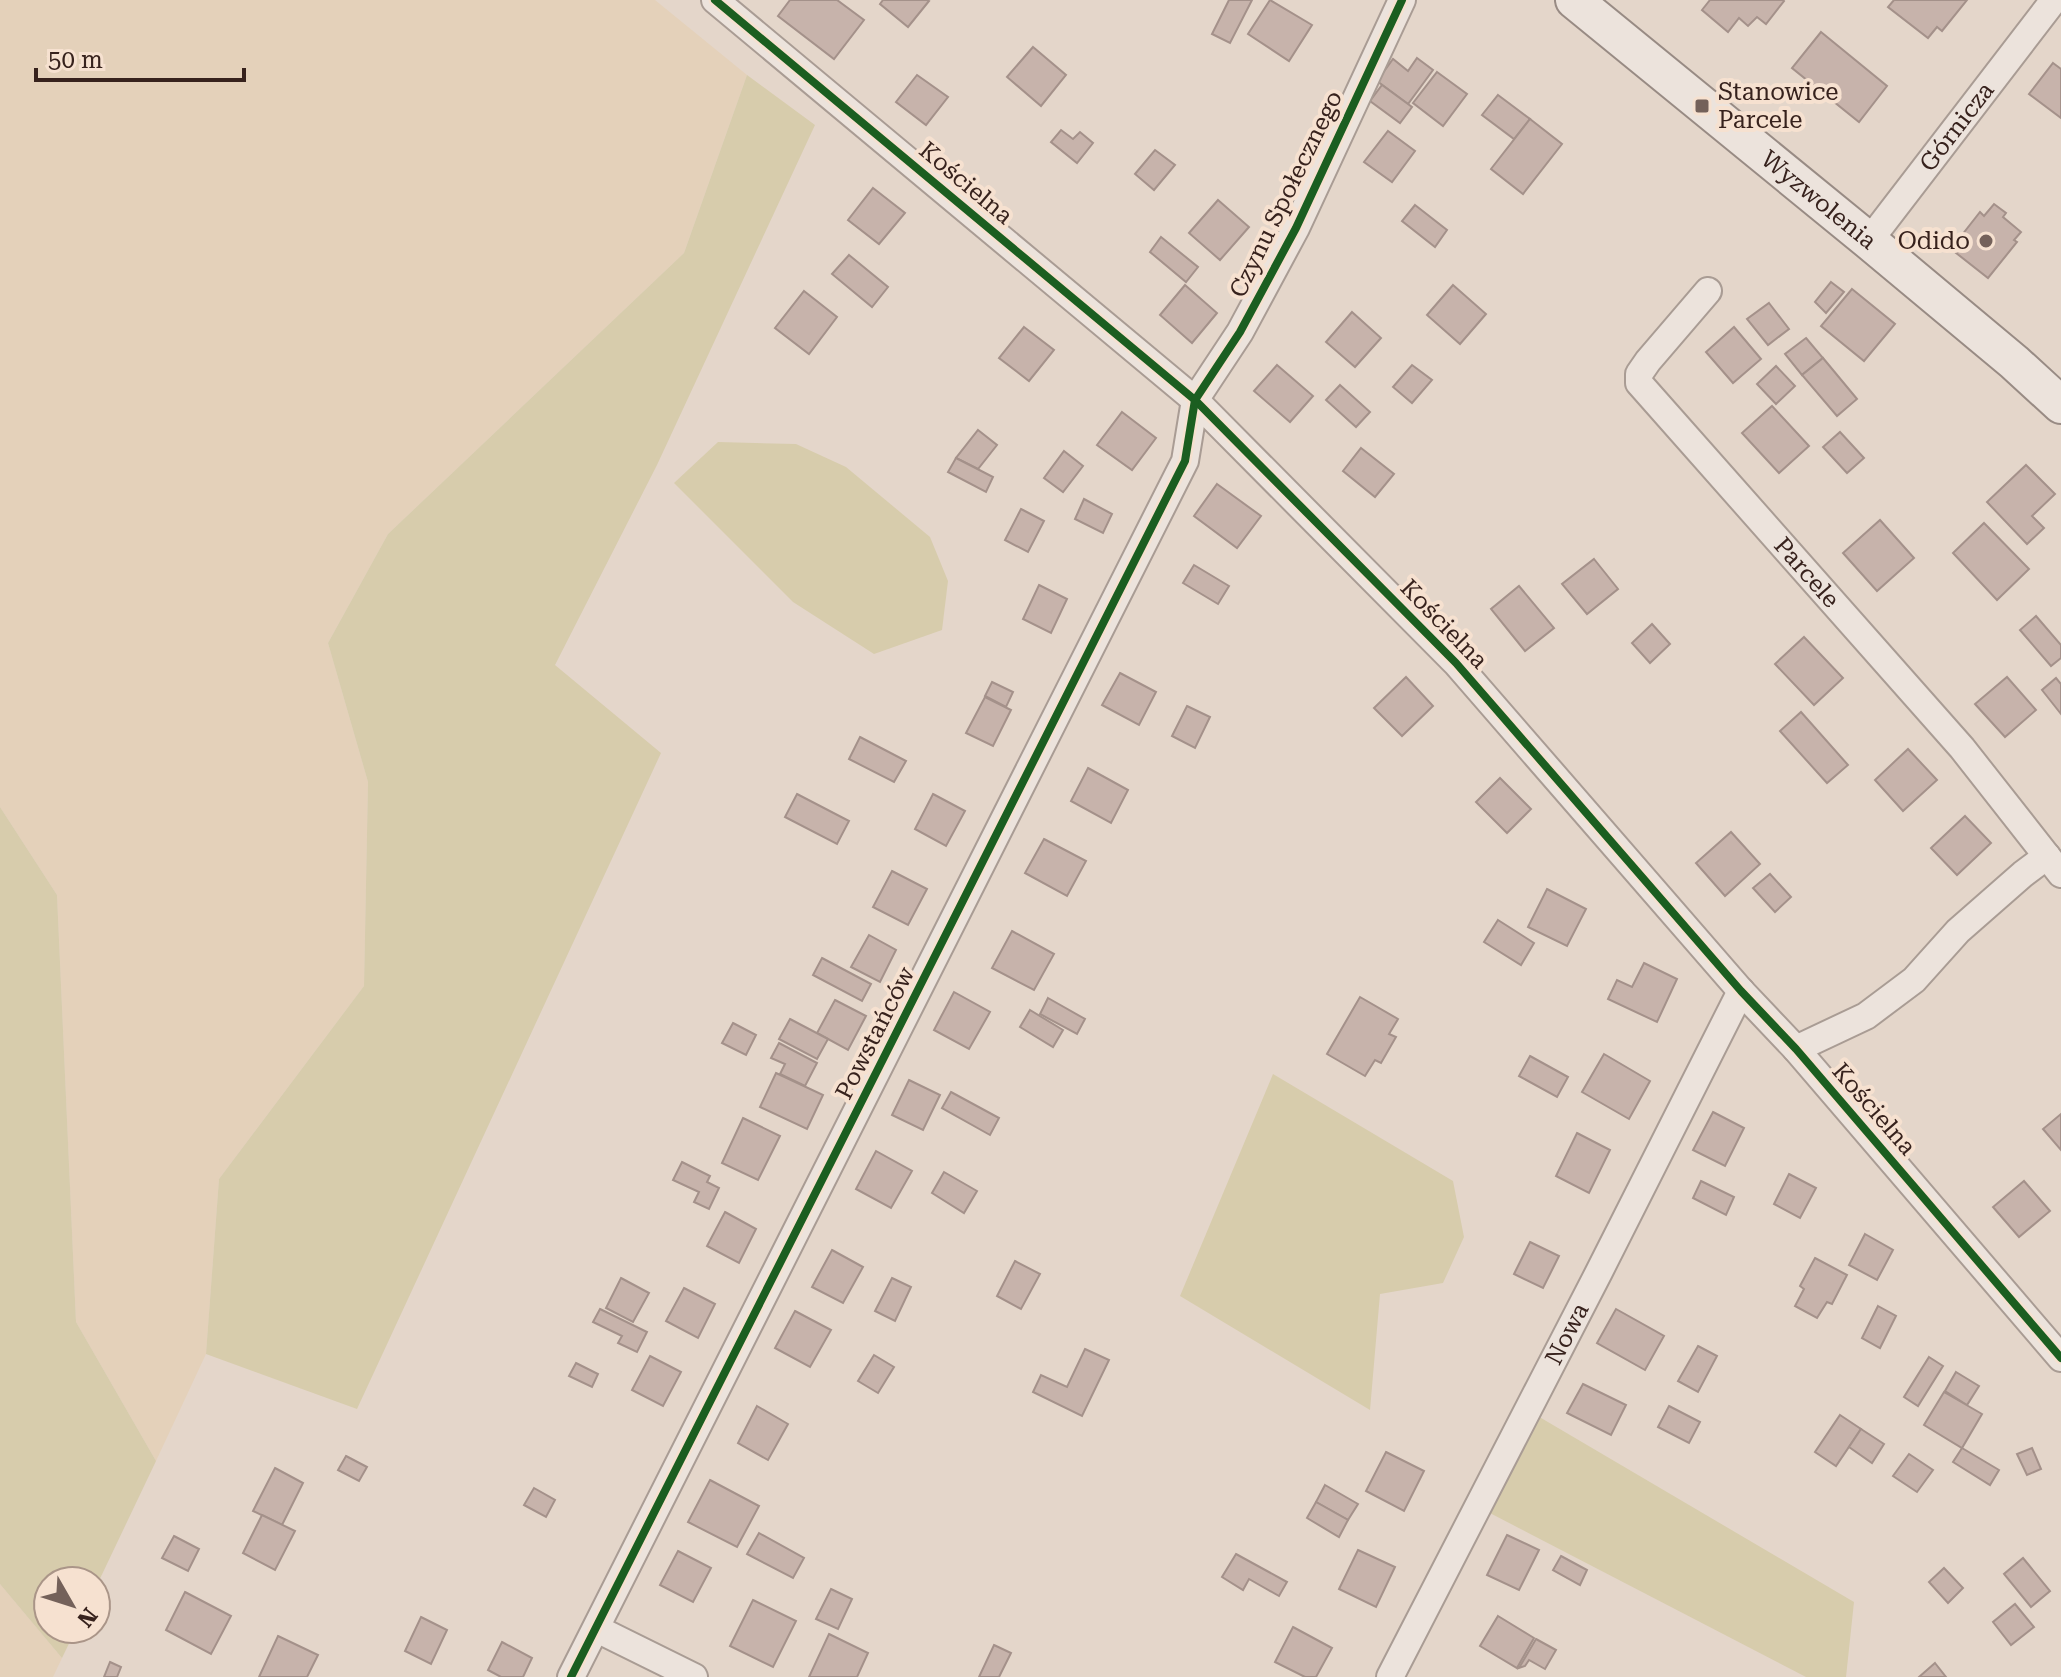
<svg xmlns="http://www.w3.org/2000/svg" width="2061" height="1677" font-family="'Roboto Serif',serif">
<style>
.farmland{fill:#e4d1ba}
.green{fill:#d7ccac}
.building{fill:#c7b3ab;stroke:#a4918a;stroke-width:2}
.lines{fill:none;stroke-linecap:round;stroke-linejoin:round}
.street-casing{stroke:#a99c94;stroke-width:30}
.secondary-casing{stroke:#988b84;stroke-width:40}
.street{stroke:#ece3dc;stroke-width:26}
.secondary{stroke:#ece3dc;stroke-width:36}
.cycleway-casing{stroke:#f6e1d0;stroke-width:13}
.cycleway{stroke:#1b5e20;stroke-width:8}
.poi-dot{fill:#74615a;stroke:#f6e1d0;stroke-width:3}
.labels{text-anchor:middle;stroke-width:8;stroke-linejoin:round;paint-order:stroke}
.poi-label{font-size:24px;fill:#37221d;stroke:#f6e1d0;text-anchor:start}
.street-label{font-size:24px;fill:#37221d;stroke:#f6e1d0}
</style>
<rect width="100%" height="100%" fill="#e4d6ca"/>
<g class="farmland">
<polygon points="0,0 655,0 747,75 684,253 388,534 328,643 368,782 364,986 219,1179 206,1354 156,1461 76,1322 57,895 0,807"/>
<polygon points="0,1584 62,1658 53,1677 0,1677"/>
</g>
<g class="green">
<polygon points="747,75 815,125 657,465 555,665 661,753 357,1409 206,1354 219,1179 364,986 368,782 328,643 388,534 684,253"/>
<polygon points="718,442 796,444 846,467 930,537 948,581 942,630 874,654 793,602 674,483"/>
<polygon points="0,807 57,895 76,1322 156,1461 96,1587 96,1581 48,1581 48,1629 76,1629 62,1658 0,1584"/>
<polygon points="1273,1074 1453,1181 1464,1237 1443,1283 1380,1294 1370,1410 1180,1296"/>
<polygon points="1536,1415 1854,1602 1846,1677 1806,1677 1486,1511"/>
</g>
<g class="building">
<polygon points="790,0 837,0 864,20 834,59 778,16"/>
<polygon points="883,0 927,0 929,1 908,27 880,4"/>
<polygon points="1229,0 1252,0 1230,43 1212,34"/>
<polygon points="1270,0 1312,25 1289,61 1248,34"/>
<polygon points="1710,0 1783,0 1784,1 1766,24 1757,17 1748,26 1739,18 1728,32 1702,10"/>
<polygon points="1894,0 1967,0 1942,31 1937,27 1928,38 1888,7"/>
<polygon points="1821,32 1887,86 1859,122 1792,68"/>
<polygon points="1033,47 1066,75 1041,106 1007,77"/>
<polygon points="1417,58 1433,70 1408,104 1377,81 1393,59 1408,71"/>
<polygon points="2053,63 2061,69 2061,118 2029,94"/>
<polygon points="1437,72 1467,94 1443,126 1413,103"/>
<polygon points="917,75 948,97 926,125 896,102"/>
<polygon points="1382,85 1412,107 1400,123 1370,101"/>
<polygon points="1498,95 1530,119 1514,139 1482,115"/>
<polygon points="1530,119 1562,144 1523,194 1491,169"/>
<polygon points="1061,130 1073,139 1080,132 1093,143 1077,163 1051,142"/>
<polygon points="1388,131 1415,151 1392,182 1364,162"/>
<polygon points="1155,150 1175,165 1154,190 1135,174"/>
<polygon points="873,188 905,213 879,244 848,220"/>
<polygon points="1218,200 1249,227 1220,260 1189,233"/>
<polygon points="1994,204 2006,213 2003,217 2021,232 2014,240 2017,242 1988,278 1951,249 1980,212 1984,216"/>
<polygon points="1415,205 1447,230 1435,247 1402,221"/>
<polygon points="1161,237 1198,267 1186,282 1150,252"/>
<polygon points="849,255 888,287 872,307 832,274"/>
<polygon points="1831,282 1844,292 1826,313 1815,302"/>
<polygon points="1185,285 1217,313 1192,343 1160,315"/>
<polygon points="1453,285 1486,314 1460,344 1427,315"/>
<polygon points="1852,289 1895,324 1864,361 1821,326"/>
<polygon points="804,291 837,317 809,354 775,328"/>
<polygon points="1769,303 1789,329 1768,345 1747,319"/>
<polygon points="1352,312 1381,338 1355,367 1326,342"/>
<polygon points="1024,327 1054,350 1029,381 999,358"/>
<polygon points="1734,327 1761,359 1733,383 1706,352"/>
<polygon points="1806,338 1823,358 1802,375 1785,354"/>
<polygon points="1823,358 1857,399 1837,416 1802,375"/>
<polygon points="1277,365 1313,396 1290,422 1254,391"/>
<polygon points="1412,365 1432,380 1412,403 1393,387"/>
<polygon points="1776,366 1795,386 1776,404 1757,384"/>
<polygon points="1340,385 1370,412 1356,427 1326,400"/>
<polygon points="1772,406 1809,446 1779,473 1742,433"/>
<polygon points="1122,412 1156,438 1132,470 1097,445"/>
<polygon points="978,430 997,445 978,469 956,458"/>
<polygon points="1840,432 1864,458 1847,473 1823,447"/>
<polygon points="1361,448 1394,474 1375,497 1343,471"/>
<polygon points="1064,451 1083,466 1063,492 1044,478"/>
<polygon points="956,458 993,477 986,492 948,472"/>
<polygon points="2026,465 2055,494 2032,516 2044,528 2027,544 1987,502"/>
<polygon points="1217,484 1261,516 1237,548 1194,516"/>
<polygon points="1084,499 1112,514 1103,533 1075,519"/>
<polygon points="1021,509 1044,521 1028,552 1005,540"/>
<polygon points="1880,520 1914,558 1877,591 1843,553"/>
<polygon points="1984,523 2029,569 1997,600 1953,553"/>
<polygon points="1594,559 1618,589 1587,614 1562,584"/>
<polygon points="1194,565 1229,586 1218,604 1183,583"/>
<polygon points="1039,585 1067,599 1051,633 1023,619"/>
<polygon points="1519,586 1554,628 1525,651 1491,609"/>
<polygon points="2036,616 2061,645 2061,658 2051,666 2020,630"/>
<polygon points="1652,624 1670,644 1650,663 1632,643"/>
<polygon points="1804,637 1843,678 1814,705 1775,664"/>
<polygon points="1120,673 1156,692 1139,725 1102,705"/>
<polygon points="1406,677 1433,706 1402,736 1374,708"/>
<polygon points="2007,677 2036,710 2005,737 1975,704"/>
<polygon points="2056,678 2061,684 2061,714 2042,690"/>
<polygon points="992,682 1013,692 1006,707 985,696"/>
<polygon points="985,697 1011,710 993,746 966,733"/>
<polygon points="1187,706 1210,717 1195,748 1172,736"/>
<polygon points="1801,712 1848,765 1827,783 1780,731"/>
<polygon points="860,737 906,761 894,782 849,759"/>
<polygon points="1908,749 1937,780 1903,811 1875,780"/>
<polygon points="1088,768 1128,790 1111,823 1071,801"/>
<polygon points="1500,778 1531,809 1507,833 1476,802"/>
<polygon points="797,794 849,821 837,844 785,817"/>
<polygon points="933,794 965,811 946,846 915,829"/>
<polygon points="1965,816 1991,843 1957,875 1931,848"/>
<polygon points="1731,832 1760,864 1725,896 1696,863"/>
<polygon points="1044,839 1086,861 1067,896 1025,873"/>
<polygon points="892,871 927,889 908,925 873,907"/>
<polygon points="1770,874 1791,897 1775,912 1753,888"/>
<polygon points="1547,889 1586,909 1567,946 1528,927"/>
<polygon points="1498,920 1534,943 1521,965 1484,942"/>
<polygon points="1012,931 1054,954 1034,990 992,968"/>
<polygon points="869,935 896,950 880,982 851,967"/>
<polygon points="822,958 871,984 862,1001 813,975"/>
<polygon points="1644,963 1677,979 1657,1022 1608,999 1617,980 1632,987"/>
<polygon points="954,992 990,1012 969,1049 934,1030"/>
<polygon points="1360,997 1398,1019 1389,1034 1396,1037 1381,1063 1375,1060 1365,1076 1327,1054"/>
<polygon points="1048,998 1085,1019 1077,1034 1040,1014"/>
<polygon points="835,1000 866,1016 848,1050 817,1033"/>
<polygon points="1030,1010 1063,1030 1053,1047 1020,1027"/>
<polygon points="790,1019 828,1039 817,1059 779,1039"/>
<polygon points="733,1023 756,1035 746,1055 722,1043"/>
<polygon points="779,1043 817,1063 805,1086 780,1074 785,1064 771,1058"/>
<polygon points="1604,1054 1650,1081 1629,1119 1582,1092"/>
<polygon points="1530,1056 1568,1077 1557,1097 1519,1076"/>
<polygon points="776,1073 823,1095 807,1129 760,1107"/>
<polygon points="909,1080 940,1095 923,1130 892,1115"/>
<polygon points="951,1092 999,1118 990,1135 942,1108"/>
<polygon points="1713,1112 1744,1128 1725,1166 1693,1150"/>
<polygon points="2061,1114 2061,1150 2043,1129"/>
<polygon points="743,1118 780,1136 758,1180 722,1163"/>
<polygon points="1577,1133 1610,1150 1589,1193 1556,1176"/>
<polygon points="876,1151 912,1171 891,1208 856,1189"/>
<polygon points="682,1162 710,1176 707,1182 719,1188 709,1209 694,1202 699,1192 673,1180"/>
<polygon points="944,1172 977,1191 964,1213 932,1193"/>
<polygon points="1789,1174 1816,1188 1800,1218 1774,1204"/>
<polygon points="1701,1181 1734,1197 1726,1215 1693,1198"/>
<polygon points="2024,1181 2050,1211 2019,1237 1993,1207"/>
<polygon points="725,1212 756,1229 739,1263 707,1246"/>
<polygon points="1865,1234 1893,1250 1877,1280 1849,1265"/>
<polygon points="1530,1242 1559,1256 1543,1288 1514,1274"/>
<polygon points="832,1250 863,1267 843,1303 812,1287"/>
<polygon points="1815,1258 1847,1275 1832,1304 1827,1302 1817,1318 1795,1306 1804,1289 1800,1286"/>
<polygon points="1015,1261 1040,1274 1021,1309 997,1296"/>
<polygon points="621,1278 649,1293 633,1322 606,1308"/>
<polygon points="892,1278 911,1287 895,1321 875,1311"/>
<polygon points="684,1288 715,1304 698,1338 666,1321"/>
<polygon points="1878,1306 1896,1316 1880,1348 1862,1338"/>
<polygon points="600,1309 647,1332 637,1352 618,1343 622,1336 593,1322"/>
<polygon points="1616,1309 1664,1336 1645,1370 1597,1343"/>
<polygon points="795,1311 831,1330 810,1367 775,1348"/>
<polygon points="1698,1346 1717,1356 1698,1392 1678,1381"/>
<polygon points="1085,1349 1109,1360 1082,1416 1033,1392 1041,1375 1067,1387"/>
<polygon points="874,1355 894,1367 878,1393 858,1381"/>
<polygon points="650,1356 681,1372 663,1406 632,1390"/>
<polygon points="1929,1357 1943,1366 1918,1406 1904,1397"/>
<polygon points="576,1363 598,1374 592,1387 569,1376"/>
<polygon points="1956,1372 1979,1386 1967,1405 1945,1391"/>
<polygon points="1583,1384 1626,1405 1611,1435 1567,1413"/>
<polygon points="1944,1392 1982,1414 1962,1448 1924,1425"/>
<polygon points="757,1406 788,1424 768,1460 738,1443"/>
<polygon points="1669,1406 1700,1422 1689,1443 1658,1427"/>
<polygon points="1840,1415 1861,1429 1836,1466 1815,1452"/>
<polygon points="1861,1429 1884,1444 1872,1463 1849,1447"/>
<polygon points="1962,1448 1999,1470 1990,1485 1953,1462"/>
<polygon points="2032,1448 2041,1469 2027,1475 2017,1454"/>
<polygon points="1386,1452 1424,1471 1404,1511 1366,1491"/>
<polygon points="1909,1454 1933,1470 1917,1492 1893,1476"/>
<polygon points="346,1456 367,1467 359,1481 338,1470"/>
<polygon points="275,1468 303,1483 282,1525 253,1511"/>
<polygon points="710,1480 759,1506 737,1547 688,1522"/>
<polygon points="1325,1485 1358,1504 1348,1520 1316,1502"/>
<polygon points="534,1488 555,1500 546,1517 524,1505"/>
<polygon points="1316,1502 1348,1520 1339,1537 1307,1518"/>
<polygon points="262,1515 295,1531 275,1570 243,1553"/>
<polygon points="759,1533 804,1558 793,1578 747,1554"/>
<polygon points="1507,1535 1539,1550 1519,1590 1487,1575"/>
<polygon points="174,1536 199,1549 188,1571 162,1558"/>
<polygon points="1358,1550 1395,1567 1376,1607 1339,1589"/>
<polygon points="678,1551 711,1568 693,1602 660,1585"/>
<polygon points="1236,1554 1287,1582 1279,1596 1249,1579 1243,1590 1222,1577"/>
<polygon points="1561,1556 1587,1570 1580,1585 1553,1570"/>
<polygon points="2023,1558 2050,1591 2031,1607 2004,1574"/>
<polygon points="1944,1568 1963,1588 1948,1603 1929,1582"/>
<polygon points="831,1589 852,1599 838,1629 816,1619"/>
<polygon points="185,1592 231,1616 211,1654 166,1630"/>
<polygon points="753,1600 796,1621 773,1667 730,1646"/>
<polygon points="2015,1604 2034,1627 2011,1645 1993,1622"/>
<polygon points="1498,1616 1534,1638 1517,1668 1480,1646"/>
<polygon points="421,1617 447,1630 431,1664 405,1651"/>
<polygon points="1293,1627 1332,1648 1316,1677 1305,1677 1275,1662"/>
<polygon points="829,1634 868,1653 857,1677 809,1677"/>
<polygon points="278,1636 318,1655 307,1677 259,1677"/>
<polygon points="1536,1639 1556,1650 1545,1669 1529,1660 1525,1666 1519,1668"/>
<polygon points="502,1642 532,1658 523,1677 501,1677 488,1670"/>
<polygon points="994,1645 1011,1653 999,1677 979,1677"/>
<polygon points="110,1662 121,1667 117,1677 104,1677"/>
<polygon points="1935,1663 1946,1677 1919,1677"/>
</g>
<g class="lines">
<g class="street-casing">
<g id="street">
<polyline points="715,0 1195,400 1456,663 1741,991 1796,1049 2061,1358"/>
<path id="s1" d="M1869 241 2054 0"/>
<path id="s2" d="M1708 291 1648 361 1639 374V383L1962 748 2061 874"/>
<polyline points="1796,1049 1866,1016 1914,980 1958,931 2023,874 2047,856"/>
<polyline points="597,1629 694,1677"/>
<polyline points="571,1677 1185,461 1195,400 1240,332 1296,228 1402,0"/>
<path id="s3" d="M1390 1677 1599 1272 1741 991"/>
</g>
</g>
<g class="secondary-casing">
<g id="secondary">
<path id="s4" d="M1574 0 1869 241 2014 362 2061 405"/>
</g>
</g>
<use href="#street" class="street"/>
<use href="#secondary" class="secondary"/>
<g class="cycleway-casing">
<g id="cycleway">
<polyline points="715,0 1195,400 1456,663 1741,991 1796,1049 2061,1358"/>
<polyline points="571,1677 1185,461 1195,400 1240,332 1296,228 1402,0"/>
</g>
</g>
<use href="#cycleway" class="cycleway"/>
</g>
<g class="poi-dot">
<rect x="1694" y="98" width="16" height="16" rx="4"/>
<circle cx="1986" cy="241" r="8"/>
</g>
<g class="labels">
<g class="poi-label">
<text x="1718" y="100">Stanowice<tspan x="1718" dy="28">Parcele</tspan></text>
<text x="1970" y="249" text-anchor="end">Odido</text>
</g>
<g class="street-label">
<text dy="8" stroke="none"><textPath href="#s1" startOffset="144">Górnicza</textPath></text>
<text transform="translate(966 183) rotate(40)" y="8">Kościelna</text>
<text transform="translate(1286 194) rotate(-64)" y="8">Czynu Społecznego</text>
<text dy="8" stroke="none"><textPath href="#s4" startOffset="316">Wyzwolenia</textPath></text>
<text dy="8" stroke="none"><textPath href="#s2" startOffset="370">Parcele</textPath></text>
<text transform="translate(1444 624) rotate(46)" y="8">Kościelna</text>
<text transform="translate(875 1033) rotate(-63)" y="8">Powstańców</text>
<text transform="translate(1874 1109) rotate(49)" y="8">Kościelna</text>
<text dy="8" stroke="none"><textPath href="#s3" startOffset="386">Nowa</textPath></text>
</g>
</g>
<g transform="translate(72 1605) rotate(129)"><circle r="38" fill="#f6e1d0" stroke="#aa9588" stroke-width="2"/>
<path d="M0-6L14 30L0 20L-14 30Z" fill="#74615a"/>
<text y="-12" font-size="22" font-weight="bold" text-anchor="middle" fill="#37221d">N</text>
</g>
<path d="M36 68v12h208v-12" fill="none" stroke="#37221d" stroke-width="4"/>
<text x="48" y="68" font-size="24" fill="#37221d" stroke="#f6e1d0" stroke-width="6" paint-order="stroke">50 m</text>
</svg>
